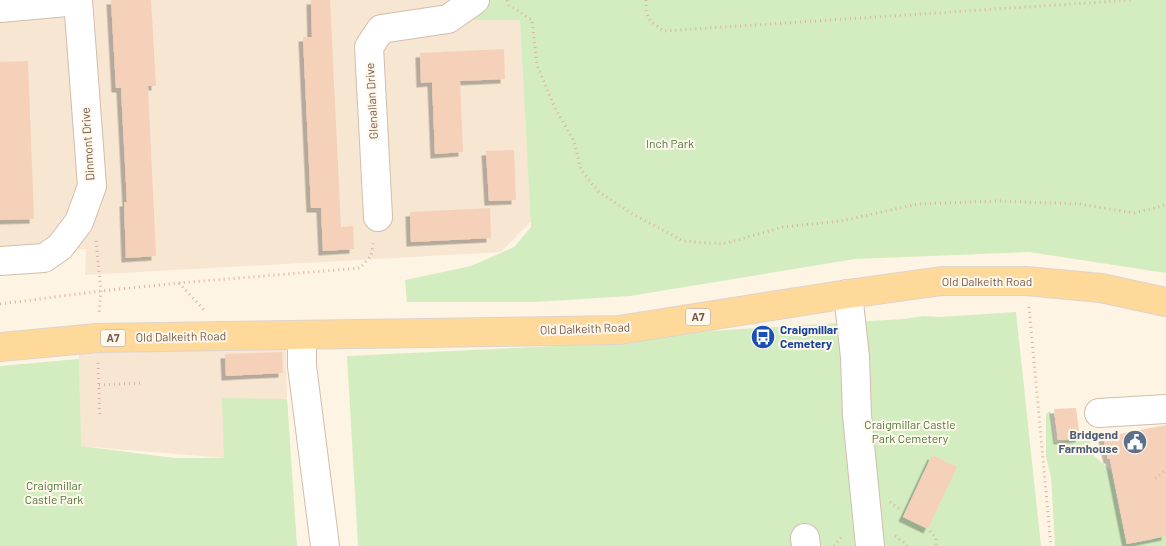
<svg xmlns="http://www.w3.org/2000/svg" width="1166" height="546" font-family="Barlow,sans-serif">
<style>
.residential{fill:#f6e6d2}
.green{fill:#d3edc1}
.building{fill:#f6d1ba;filter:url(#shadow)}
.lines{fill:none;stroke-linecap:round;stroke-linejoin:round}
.minor-casing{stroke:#d3bdac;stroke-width:30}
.major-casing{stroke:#dcd4cf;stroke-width:30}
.path{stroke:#dbb49c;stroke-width:3;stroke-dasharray:1 4;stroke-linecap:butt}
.minor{stroke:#fff;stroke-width:28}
.major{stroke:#ffd99a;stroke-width:28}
.labels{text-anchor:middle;stroke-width:4;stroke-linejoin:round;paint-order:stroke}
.shield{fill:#fff8ec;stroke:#a18978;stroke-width:1}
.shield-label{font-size:11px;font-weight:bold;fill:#795947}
.street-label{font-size:12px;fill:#795947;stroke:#fff8ec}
.park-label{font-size:12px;fill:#4e7a3c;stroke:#fff8ec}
.transit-label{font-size:12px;font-weight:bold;fill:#164399;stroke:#fff8ec;text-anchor:start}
.service-label{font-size:12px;font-weight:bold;fill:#4e5e75;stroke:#fff8ec;text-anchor:end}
</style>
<defs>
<filter id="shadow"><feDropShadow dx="-4.5" dy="4.5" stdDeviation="0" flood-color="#0004"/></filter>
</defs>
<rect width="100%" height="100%" fill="#fef4e4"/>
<g class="residential">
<polygon points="0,0 485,0 472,20 520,20 531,221 501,252 85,275 86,249 0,254"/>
<polygon points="286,344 287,399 292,474 224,458 80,446 79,349"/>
</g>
<g class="green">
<polygon points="491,0 1166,0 1166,273 1029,252 855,259 630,296 535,302 407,302 405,280 471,266 514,247 531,227 520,20 472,20"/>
<polygon points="1016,312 1041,546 358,546 347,356 618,343 693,332 903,319 924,316 939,317"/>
<polygon points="79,359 81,446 174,458 224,458 222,398 287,399 297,546 0,546 0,366"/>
<polygon points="1050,411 1055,443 1090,436 1091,453 1111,471 1126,544 1153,540 1156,507 1166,472 1166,546 1055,546 1051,477 1046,457 1046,414"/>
</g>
<g class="building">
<polygon points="111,0 151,0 156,86 148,86 156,256 126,258 124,202 127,202 121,88 116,88"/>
<polygon points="311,0 330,0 341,227 353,226 354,249 323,251 321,208 311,208 303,37 312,37"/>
<polygon points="504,49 505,79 460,81 463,152 435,154 432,82 421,83 420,53"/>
<polygon points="28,61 34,219 0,220 0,62"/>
<polygon points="514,150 516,200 489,201 486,151"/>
<polygon points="490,208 491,238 411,242 410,212"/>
<polygon points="282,352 283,373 226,376 225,354"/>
<polygon points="1076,408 1080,438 1058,440 1054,409"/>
<polygon points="1166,425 1166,536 1127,544 1110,459 1108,459 1103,437"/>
<polygon points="932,455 957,467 928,529 903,517"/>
</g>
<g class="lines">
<g class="minor-casing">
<g id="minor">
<polyline points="0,8 78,1"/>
<polyline points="378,217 369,47 381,29 448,19 475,0"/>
<polyline points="0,261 44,258 60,247 79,222 92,186 78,0"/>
<polyline points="848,294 855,357 857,415 870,546"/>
<polyline points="302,336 302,366 325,546"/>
<polyline points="1099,413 1166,409"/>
<polyline points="805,538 806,546"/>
</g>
</g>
<g class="major-casing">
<polyline id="major" points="0,347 97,338 619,330 848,294 942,281 1026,281 1101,288 1166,302"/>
</g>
<g class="path">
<polyline points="507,0 509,5 532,20 537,65 554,106 574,141 581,170 599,192 629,212 683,241 723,244 783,227 841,221 918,204 998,201 1080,204 1134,213 1166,205"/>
<path d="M646 0C645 18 649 21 664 31L1132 0"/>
<polyline points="96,241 101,291 99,315"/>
<polyline points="179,283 205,311"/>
<polyline points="0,304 101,291 179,283 360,268 371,256 374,240"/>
<polyline points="1029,307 1051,546"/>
<polyline points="98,363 100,418"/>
<polyline points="99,385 140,383"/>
<polyline points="1155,478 1166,470"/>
<polyline points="890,502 902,511"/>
<polyline points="930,531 936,538 936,546"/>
<polyline points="895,536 906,544 907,546"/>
<polyline points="834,546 843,535"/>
</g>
<use href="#minor" class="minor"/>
<use href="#major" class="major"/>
</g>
<defs>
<g id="bus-disc" transform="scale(1.25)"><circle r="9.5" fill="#1a4fb4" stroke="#fff8ec"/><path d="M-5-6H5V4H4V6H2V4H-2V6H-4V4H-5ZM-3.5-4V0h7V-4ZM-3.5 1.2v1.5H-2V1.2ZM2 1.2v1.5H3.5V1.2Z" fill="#fff"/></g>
<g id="civic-disc" transform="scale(1.25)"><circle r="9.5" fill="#5c6f8a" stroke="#fff8ec"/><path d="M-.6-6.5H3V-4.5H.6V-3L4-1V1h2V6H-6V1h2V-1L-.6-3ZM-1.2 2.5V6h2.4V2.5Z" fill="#fff"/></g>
</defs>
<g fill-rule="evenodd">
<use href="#bus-disc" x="763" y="337"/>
<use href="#civic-disc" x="1135" y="442"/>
</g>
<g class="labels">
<g class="shield">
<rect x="685.5" y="308.5" width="25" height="17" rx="4"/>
<rect x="100.5" y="329.5" width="25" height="17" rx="4"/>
</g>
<g class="shield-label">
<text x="698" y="321">A7</text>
<text x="113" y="342">A7</text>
</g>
<g class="street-label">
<text transform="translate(372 101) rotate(-93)" y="4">Glenallan Drive</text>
<text transform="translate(88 144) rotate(-94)" y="4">Dinmont Drive</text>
<text x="987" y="286">Old Dalkeith Road</text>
<text transform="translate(585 329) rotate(-2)" y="4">Old Dalkeith Road</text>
<text transform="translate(181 337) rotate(-1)" y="4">Old Dalkeith Road</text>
</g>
<g class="park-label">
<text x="670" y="148">Inch Park</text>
<text x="910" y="429">Craigmillar Castle<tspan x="910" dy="14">Park Cemetery</tspan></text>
<text x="54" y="490">Craigmillar<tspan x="54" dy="14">Castle Park</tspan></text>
</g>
<g class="transit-label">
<text x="780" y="334">Craigmillar<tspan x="780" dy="14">Cemetery</tspan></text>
</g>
<g class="service-label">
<text x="1118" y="439">Bridgend<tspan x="1118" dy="14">Farmhouse</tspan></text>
</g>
</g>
</svg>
